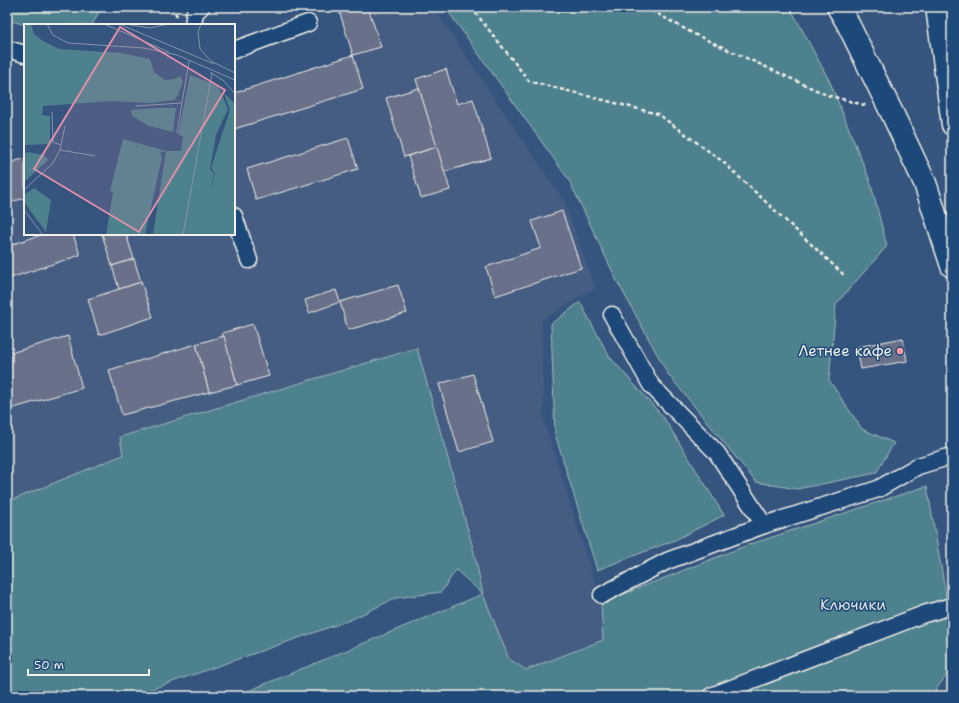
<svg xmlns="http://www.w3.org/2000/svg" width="959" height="703" font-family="'Shantell Sans',sans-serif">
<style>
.built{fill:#445d82}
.green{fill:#4e818e;stroke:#a1b9bb}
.building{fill:#68708a;stroke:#f4f1e8}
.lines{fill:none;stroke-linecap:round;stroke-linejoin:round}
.minor-casing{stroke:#f4f1e8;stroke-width:19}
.major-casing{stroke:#f4f1e8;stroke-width:23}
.highway-casing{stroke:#f4f1e8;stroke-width:25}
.path{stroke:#f4f1e8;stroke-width:2.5;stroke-dasharray:4 3;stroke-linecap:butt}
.minor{stroke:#1f4a7a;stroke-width:16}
.major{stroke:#1f4a7a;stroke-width:20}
.highway{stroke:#1f4a7a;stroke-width:22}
.poi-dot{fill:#ff9aa2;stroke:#1f4a7a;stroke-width:1.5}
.labels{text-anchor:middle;stroke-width:3;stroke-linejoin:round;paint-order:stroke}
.poi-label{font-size:15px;fill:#f4f1e8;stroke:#1f4a7a;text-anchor:end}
.park-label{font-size:15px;fill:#dbe0da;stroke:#1f4a7a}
.inset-road{fill:none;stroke:#8193a9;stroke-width:1}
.view{fill:#de8fa9;fill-opacity:0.15;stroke:#de8fa9;stroke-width:2}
.inset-edge{fill:none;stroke:#f4f1e8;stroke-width:2}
</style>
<rect width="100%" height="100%" fill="#35557f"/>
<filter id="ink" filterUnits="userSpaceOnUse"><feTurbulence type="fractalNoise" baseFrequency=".025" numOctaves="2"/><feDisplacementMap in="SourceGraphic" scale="8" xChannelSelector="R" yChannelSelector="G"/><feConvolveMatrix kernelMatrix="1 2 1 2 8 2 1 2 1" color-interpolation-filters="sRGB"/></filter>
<g filter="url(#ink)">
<polygon class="built" points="338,7 433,7 565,203 595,288 541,320 544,420 601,603 603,640 526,670 509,659 483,594 473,548 416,348 120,437 123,455 7,502 7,164 25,158 25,234 234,234 234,93 353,55"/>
<g class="green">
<polygon points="7,7 102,7 92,25 27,25 7,20"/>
<polygon points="445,7 790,7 830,82 870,181 887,246 836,304 829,380 862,429 894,443 876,473 797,489 756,482 668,374 617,281 569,180"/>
<polygon points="580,302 609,356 664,418 724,515 675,540 597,570 555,434 551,324"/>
<polygon points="417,348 473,548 483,594 509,659 526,670 603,640 601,603 745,546 927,486 952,630 952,668 931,696 236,696 483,594 456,570 441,592 396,598 350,620 132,696 7,696 7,502 123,455 120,437"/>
</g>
<g class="building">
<polygon points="338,7 368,7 381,47 353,55"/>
<polygon points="353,55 363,89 234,129 234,93"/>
<polygon points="446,69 457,104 473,99 491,158 444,172 416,79"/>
<polygon points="419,88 437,147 404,157 386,98"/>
<polygon points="348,138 358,169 256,200 247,169"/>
<polygon points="437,147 450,190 421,198 408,156"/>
<polygon points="25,158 25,198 7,203 7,164"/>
<polygon points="562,211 581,268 495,296 486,267 541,248 532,221"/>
<polygon points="44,234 73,234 80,255 7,279 7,246"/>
<polygon points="102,234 126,234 134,259 112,266"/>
<polygon points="134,259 141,282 119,289 112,266"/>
<polygon points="141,282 153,317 99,335 88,299"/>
<polygon points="398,285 407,313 348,330 340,302"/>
<polygon points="336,290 340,302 309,313 305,300"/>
<polygon points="253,324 269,376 237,385 222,333"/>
<polygon points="68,336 82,388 7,410 7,354"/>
<polygon points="224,336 237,385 209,392 196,344"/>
<polygon points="903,338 907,361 861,369 857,347"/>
<polygon points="196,344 209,392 122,415 109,370"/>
<polygon points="473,374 493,442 459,452 439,384"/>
</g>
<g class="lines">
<g class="minor-casing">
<g id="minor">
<polyline points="193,25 195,12 201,7"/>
<polyline points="7,49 25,54"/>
<polyline points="234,50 308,23"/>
<polyline points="234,216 249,260"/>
<polyline points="612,315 651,385 717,453 764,525"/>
<polyline points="602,595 667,561 764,525 878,489 918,466 952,456"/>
<polyline points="711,696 924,614 952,606"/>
</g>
</g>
<g class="major-casing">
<polyline id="major" points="936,7 952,125"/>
</g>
<g class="highway-casing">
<polyline id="highway" points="838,7 847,22 892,113 925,183 952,266"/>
</g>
<g class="path">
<polyline points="171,7 178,17"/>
<polyline points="471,7 529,81 658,114 722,161 844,275"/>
<polyline points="645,7 694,34 827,95 868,106"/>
</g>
<use href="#minor" class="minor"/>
<use href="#major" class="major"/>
<use href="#highway" class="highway"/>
</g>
</g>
<circle class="poi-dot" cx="900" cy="351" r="4"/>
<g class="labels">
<g class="poi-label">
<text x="892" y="356">Летнее кафе</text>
</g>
<g class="park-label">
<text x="853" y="610">Ключики</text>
</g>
</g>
<g transform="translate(24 24)">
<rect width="211" height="211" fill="#35557f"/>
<path d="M0 0H7L10 10 19 17 35 25 97 29 126 35 130 48 141 56 151 55 156 52 159 57 154 71 150 76 126 79 88 77 19 82 18 91 26 92V120L0 121ZM166 51 194 62 204 85 192 111 186 145 190 149 186 168 191 149 187 144 206 86 200 69 211 80V211H129L142 127 136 129 138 133 121 211H82L89 168 86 167 99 115 142 127H157L159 113 154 110ZM132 84H152L149 108 125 102 108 92 107 86ZM3 128 20 131 24 136 0 158V130ZM10 164 27 176 22 208 0 178V171Z" fill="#4e818e"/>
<path class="inset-road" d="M23 0 29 11 44 19 120 24 153 31 211 56M80 0 145 28M95 0 190 40M101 0 126 4 145 0M177 0 174 8 176 25 187 37 211 49M186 48 200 57 211 70M112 82 157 79M28 88 29 118 37 121M153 109 165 37M36 126 71 132M0 166 29 139 36 126 41 102M0 186 19 211M159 211 188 49"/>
<path class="view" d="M96 3 201 66 115 208 10 145Z"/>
<rect width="211" height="211" class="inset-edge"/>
</g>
<rect width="959" height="703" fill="none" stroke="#1f4a7a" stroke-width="24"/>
<rect x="12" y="12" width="935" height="679" fill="none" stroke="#f4f1e8" stroke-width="1.5" filter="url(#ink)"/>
<path d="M28 669v6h121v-6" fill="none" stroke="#f4f1e8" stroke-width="2"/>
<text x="34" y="669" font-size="12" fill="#f4f1e8" stroke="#1f4a7a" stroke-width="3" paint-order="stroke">50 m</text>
</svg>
